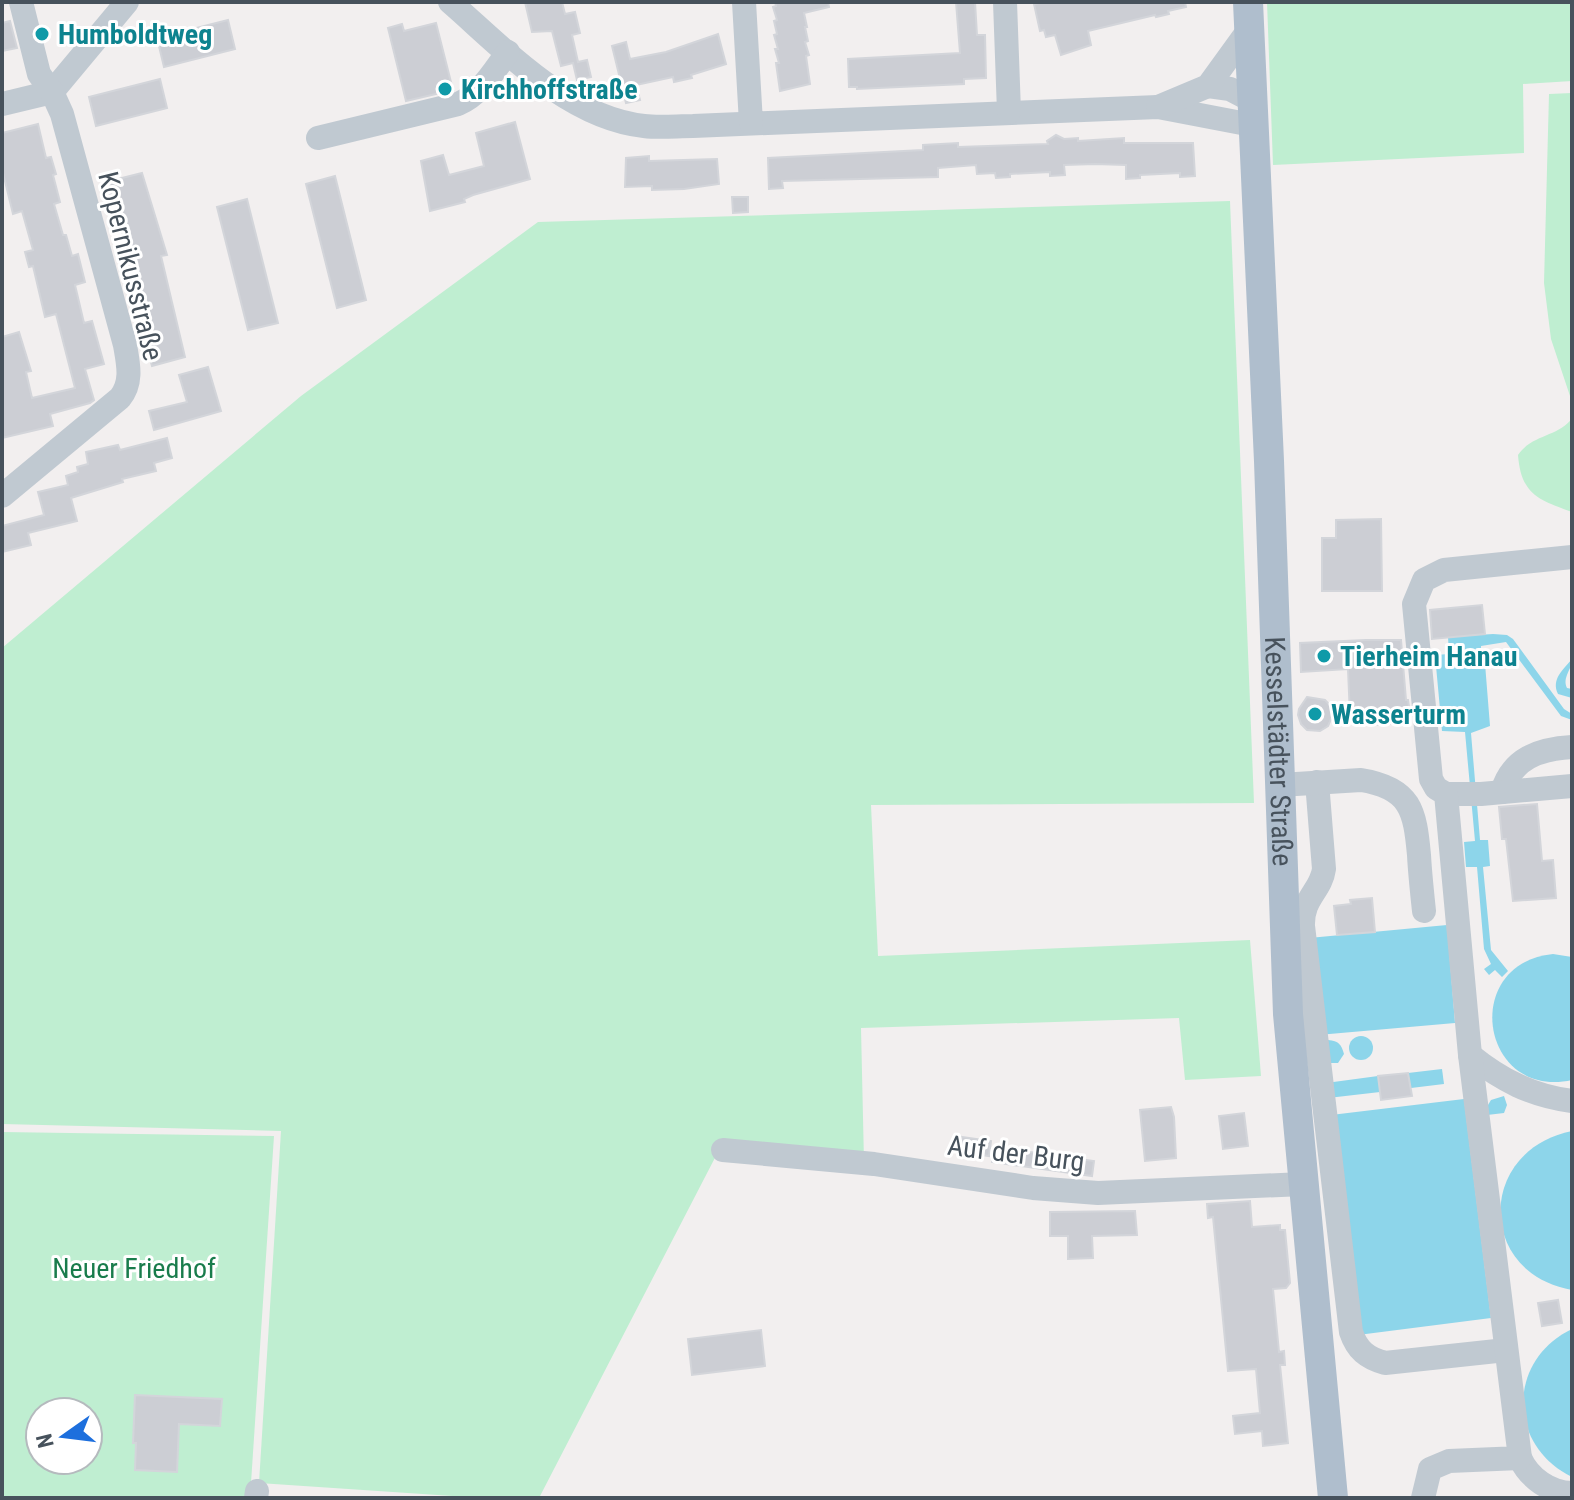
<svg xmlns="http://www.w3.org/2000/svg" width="1574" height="1500" font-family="'Roboto Condensed',sans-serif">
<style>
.green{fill:#bfeed1;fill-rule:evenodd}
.water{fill:#8dd5ea}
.building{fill:#ccced4;stroke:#d3d5da;stroke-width:2}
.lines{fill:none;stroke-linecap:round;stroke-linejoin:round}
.minor{stroke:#c0c9d1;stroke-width:24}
.major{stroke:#afbecd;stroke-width:30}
.culture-dot{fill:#0f9aa8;stroke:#fff;stroke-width:3}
.labels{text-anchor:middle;stroke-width:6;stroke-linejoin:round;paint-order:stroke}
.culture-label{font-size:28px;font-weight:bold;fill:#0d838f;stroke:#fff;text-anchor:start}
.street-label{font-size:28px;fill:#47525c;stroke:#fff}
.park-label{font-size:28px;fill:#197c4c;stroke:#fff}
</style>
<rect width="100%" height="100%" fill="#f2efef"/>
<g class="green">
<polygon points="1267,2 1572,2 1572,81 1523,84 1524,153 1273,165"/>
<polygon points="1572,93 1572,402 1551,339 1544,283 1549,94"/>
<polygon points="1230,201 1254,803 871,805 878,956 1250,940 1261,1076 1185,1080 1179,1018 861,1028 864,1162 719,1150 539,1498 482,1498 259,1483 281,1131 2,1124 2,648 301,396 538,222"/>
<path d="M1572 418V512C1538 500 1521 494 1518 455 1532 434 1559 437 1572 418Z"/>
<path d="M2 1132 274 1136 250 1498H2ZM40 1412H88V1460H40Z"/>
</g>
<g class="water">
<polygon points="1493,634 1507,635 1513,639 1564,709 1572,714 1572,720 1561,716 1506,642 1481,646 1481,651 1484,651 1490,726 1471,733 1480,840 1488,840 1490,866 1483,867 1491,950 1508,971 1502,977 1495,970 1489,975 1484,969 1491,964 1484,949 1477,867 1466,867 1464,842 1475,841 1465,732 1442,731 1435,655 1449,654 1448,637"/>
<path d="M1572 659C1572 670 1562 677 1567 688L1572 689V698L1558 694C1551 679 1563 670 1572 659Z"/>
<polygon points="1447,925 1455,1023 1318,1035 1309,938"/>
<path d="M1553 954 1572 957V1080C1481 1100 1459 964 1553 954Z"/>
<circle cx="1361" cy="1048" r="12"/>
<path d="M1328 1040C1339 1041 1341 1044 1344 1054L1338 1063H1327Z"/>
<polygon points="1442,1069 1444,1084 1411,1088 1408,1073"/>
<polygon points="1378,1076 1380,1092 1328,1098 1326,1083"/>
<polygon points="1504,1096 1507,1105 1504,1113 1487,1115 1485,1110 1491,1100"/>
<polygon points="1464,1099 1491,1318 1358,1335 1331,1115"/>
<path d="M1572 1131V1290C1476 1273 1477 1150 1572 1131Z"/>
<path d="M1572 1329V1477C1507 1445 1507 1360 1572 1329Z"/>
</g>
<g class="building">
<polygon points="525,2 562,2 565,14 575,12 580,33 572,35 578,62 587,60 591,77 577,80 573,63 561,66 552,31 532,32"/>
<polygon points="775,2 828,2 829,7 804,13 807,27 805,27 808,41 805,42 809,55 806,56 810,84 780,91 776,63 779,63 775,49 778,49 774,35 777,34 774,21 777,20 773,7 776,6"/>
<polygon points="956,2 975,2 977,35 985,35 986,78 964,79 964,84 857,89 857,87 849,87 848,59 960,53"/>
<polygon points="1044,2 1185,2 1186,7 1168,11 1169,14 1156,17 1155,15 1088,31 1091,45 1061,55 1055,35 1046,37 1044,30 1040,31 1034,4"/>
<polygon points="228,20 235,49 164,67 157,38"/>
<polygon points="10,21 17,48 2,51 2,23"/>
<polygon points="436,23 453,90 406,101 388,28 402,24 404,31"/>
<polygon points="718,34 726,64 691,75 692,78 674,82 673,77 636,85 640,100 626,103 612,46 626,42 630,59 666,52"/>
<polygon points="160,79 167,108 96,126 89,97"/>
<polygon points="515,122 530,179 473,195 464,199 465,202 430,211 421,161 443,155 449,175 484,166 476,133"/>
<polygon points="38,124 46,158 51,157 56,174 53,175 60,202 54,204 63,235 66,235 72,256 78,254 85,282 75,285 84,323 92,321 104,364 85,369 94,400 90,403 50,414 53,426 2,438 2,337 19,332 31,371 26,372 32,398 75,388 56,314 45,317 33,266 29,267 25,252 33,250 22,211 13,214 2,169 2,133"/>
<polygon points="1056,135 1064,139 1078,138 1078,141 1124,138 1124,143 1193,143 1195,176 1180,177 1180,173 1140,175 1140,178 1126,179 1126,165 1095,164 1064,165 1065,175 1050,176 1050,172 1010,174 1010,177 996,178 995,173 977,174 976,165 938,168 938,177 782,181 783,188 769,189 768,158 923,150 923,145 958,143 958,147 1048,144 1047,141"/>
<polygon points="649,156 649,161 717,159 719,184 684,189 652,190 652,186 625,187 626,158"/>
<polygon points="142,173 167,255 161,256 185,357 152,366 148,352 146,353 135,311 140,309 134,281 106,182"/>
<polygon points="335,176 366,300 337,308 306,184"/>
<polygon points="732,197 748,197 748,212 733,213"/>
<polygon points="247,199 278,323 248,330 217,207"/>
<polygon points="208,367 221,411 154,430 149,411 187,402 179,375"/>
<polygon points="167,438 172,458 154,463 156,471 122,479 123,482 71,498 77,521 28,533 31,545 2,552 2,526 44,515 38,492 68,485 66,476 78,472 77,467 88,464 86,452 118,445 120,450"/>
<polygon points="1381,519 1382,591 1322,591 1322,538 1336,538 1336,520"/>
<polygon points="1482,605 1485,634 1432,639 1430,610"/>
<polygon points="1366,640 1401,640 1406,700 1408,700 1410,713 1407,713 1407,723 1370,725 1369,715 1350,716 1348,669 1301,672 1300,643"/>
<polygon points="1307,697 1325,700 1340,716 1332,717 1328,726 1320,731 1307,730 1301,724 1298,715 1299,709"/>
<polygon points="1537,804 1542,861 1553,860 1556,898 1513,901 1506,839 1502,839 1499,807"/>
<polygon points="1372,898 1375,932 1337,935 1334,906 1351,904 1350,900"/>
<polygon points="1408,1073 1412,1096 1381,1100 1378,1076"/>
<polygon points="1171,1107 1174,1117 1176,1158 1145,1161 1140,1110"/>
<polygon points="1244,1113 1248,1146 1223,1149 1219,1116"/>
<polygon points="962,1137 991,1141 989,1156 960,1152"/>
<polygon points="994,1147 1094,1161 1092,1176 992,1162"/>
<polygon points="1250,1201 1252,1227 1280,1225 1280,1230 1285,1230 1290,1283 1286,1288 1273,1289 1279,1352 1284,1351 1285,1365 1280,1365 1288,1443 1263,1446 1262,1431 1235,1434 1233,1416 1260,1413 1256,1369 1228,1371 1213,1217 1208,1218 1207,1204"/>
<polygon points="1135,1211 1137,1235 1092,1236 1093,1258 1068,1259 1068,1236 1050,1236 1050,1212"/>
<polygon points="1558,1300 1562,1323 1542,1326 1538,1303"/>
<polygon points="761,1330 765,1366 692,1375 688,1339"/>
<polygon points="135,1395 222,1399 220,1426 179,1424 177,1472 135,1470 136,1443 133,1443"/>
</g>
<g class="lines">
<g class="minor">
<path d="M450 2C504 49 568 118 644 126 660 128 677 126 693 126L1158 107 1252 125"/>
<polyline points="744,2 751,123"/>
<polyline points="1005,2 1009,112"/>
<polyline points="1208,86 1230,89 1251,100"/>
<polyline points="2,104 52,92 127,2"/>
<polyline points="1158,107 1208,86 1250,28"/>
<path d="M318 138 458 104C481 94 493 72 508 52"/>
<path d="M2 496 120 398C133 382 128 363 125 345L62 114 52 92 39 74 21 2"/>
<path d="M1317 782 1324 869C1321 891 1302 898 1303 926L1351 1332C1357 1350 1367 1358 1385 1363L1506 1350"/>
<path d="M1280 785 1361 780C1411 788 1415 811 1419 855 1420 874 1422 892 1424 911"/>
<path d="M1502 792C1512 758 1539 749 1572 747"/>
<polyline points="1446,794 1481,794 1572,786"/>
<path d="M1470 1055C1501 1080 1532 1096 1572 1101"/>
<polyline points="723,1150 874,1164 1033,1188 1098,1193 1303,1184"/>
<path d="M1520 1458C1529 1478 1550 1493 1572 1493"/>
<polyline points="256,1498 257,1491"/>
<polyline points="1423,1498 1430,1469 1449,1461 1520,1458 1470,1055 1446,794 1436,788 1431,779 1414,604 1424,580 1444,570 1572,557"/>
</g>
<path class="major" id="s1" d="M1248 2 1269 461 1288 1014 1333 1498"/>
</g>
<g class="culture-dot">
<circle cx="42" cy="34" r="8"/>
<circle cx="445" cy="89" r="8"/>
<circle cx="1324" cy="656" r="8"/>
<circle cx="1315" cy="714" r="8"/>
</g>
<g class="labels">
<g class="culture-label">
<text x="58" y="44">Humboldtweg</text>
<text x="461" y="99">Kirchhoffstraße</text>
<text x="1340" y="666">Tierheim Hanau</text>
<text x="1331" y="724">Wasserturm</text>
</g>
<g class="street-label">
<text transform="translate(131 266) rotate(76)" y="10">Kopernikusstraße</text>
<text dy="10" stroke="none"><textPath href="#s1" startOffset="750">Kesselstädter Straße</textPath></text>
<text transform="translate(1016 1153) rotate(7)" y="10">Auf der Burg</text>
</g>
<g class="park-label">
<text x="134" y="1278">Neuer Friedhof</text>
</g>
</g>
<rect width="1574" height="1500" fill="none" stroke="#47525c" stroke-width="8"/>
<g transform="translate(64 1436) rotate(256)"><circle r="38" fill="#ffffff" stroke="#b5babe" stroke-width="2"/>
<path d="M0-6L14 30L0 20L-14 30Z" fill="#1d6fdd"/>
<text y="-12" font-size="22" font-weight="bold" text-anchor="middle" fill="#47525c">N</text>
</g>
</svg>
